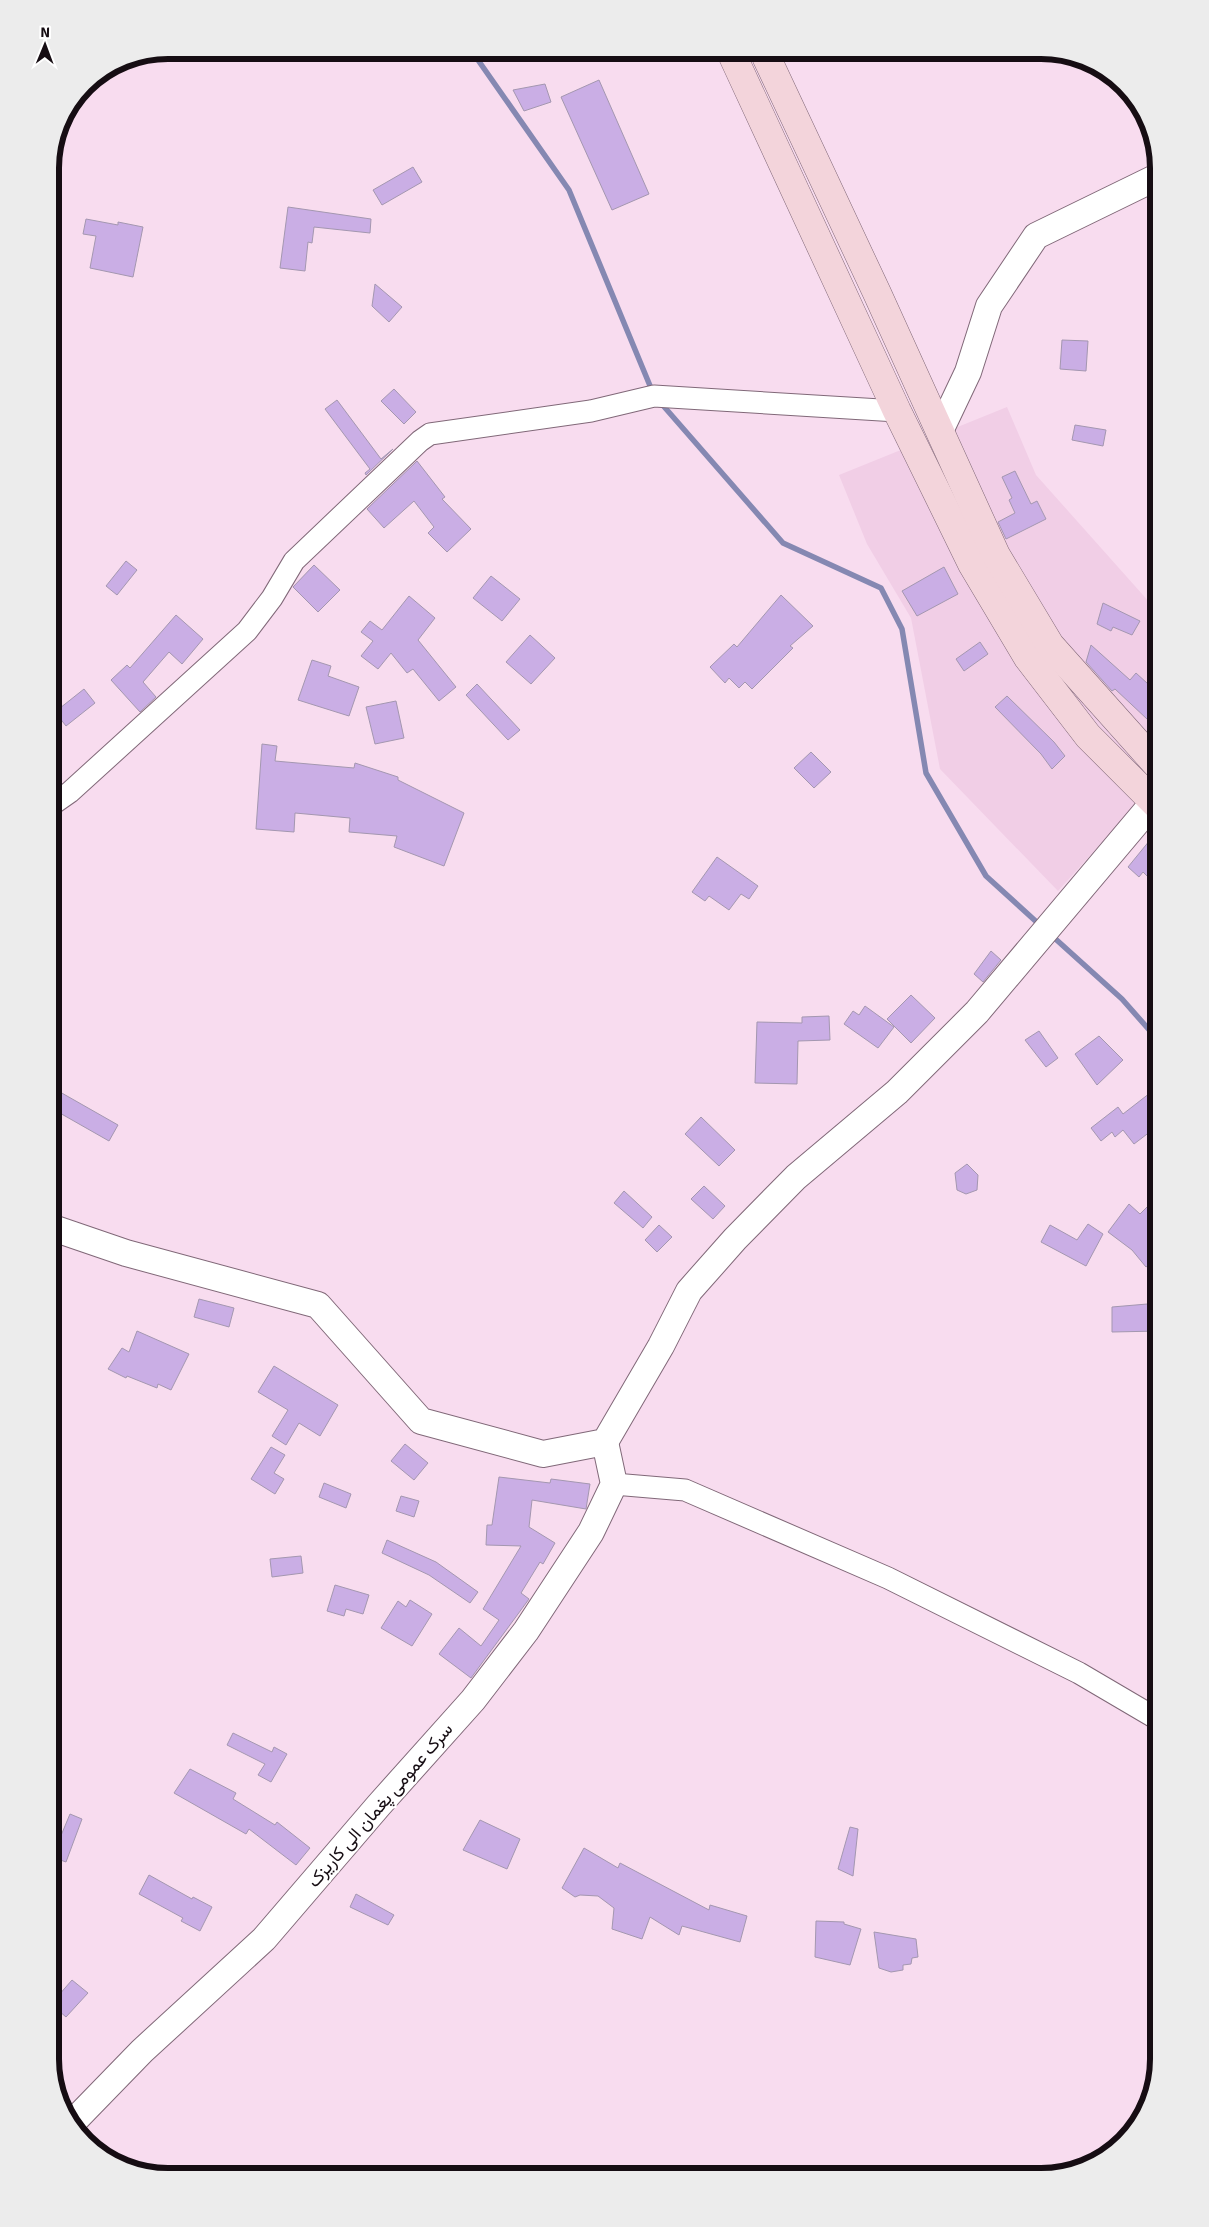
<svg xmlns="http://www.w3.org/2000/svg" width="1209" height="2227" font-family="Signika,Vazirmatn,sans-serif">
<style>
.built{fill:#f1cee6}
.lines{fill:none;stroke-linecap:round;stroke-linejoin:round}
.stream{stroke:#8588b2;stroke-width:5.5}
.building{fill:#caaee5;stroke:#a497b0}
.minor-casing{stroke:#806878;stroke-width:23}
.tertiary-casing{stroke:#806878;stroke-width:28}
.secondary-casing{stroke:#806878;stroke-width:29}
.minor{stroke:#fff;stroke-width:21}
.tertiary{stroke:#fff;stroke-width:26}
.secondary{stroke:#f3d4db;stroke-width:28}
.labels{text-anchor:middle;stroke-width:4.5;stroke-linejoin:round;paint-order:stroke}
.street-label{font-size:18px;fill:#160d13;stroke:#fff}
.rim{fill:none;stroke:#160d13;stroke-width:6}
</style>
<rect width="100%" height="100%" fill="#f8dcef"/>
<polygon class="built" points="1007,407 1036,475 1159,613 1159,779 1058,891 940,769 911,618 867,544 839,475"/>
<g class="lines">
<g class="stream">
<polyline points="471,50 569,190 653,393"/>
<polyline points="660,402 783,543 881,588 902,629 926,773 986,876 1041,926"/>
<polyline points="1050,934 1122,999 1159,1041"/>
</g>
</g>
<g class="building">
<polygon points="599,80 649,194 612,210 561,97"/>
<polygon points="545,84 551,102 524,111 513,90"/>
<polygon points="413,167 422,182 382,205 373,190"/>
<polygon points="288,207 371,219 370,233 314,227 312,243 308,242 305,271 280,268"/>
<polygon points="86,219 118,225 118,222 143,227 133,277 90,268 96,236 83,234"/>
<polygon points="375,284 402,307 389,322 372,306"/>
<polygon points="1062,340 1088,341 1086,371 1060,369"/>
<polygon points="394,389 416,412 404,424 381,401"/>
<polygon points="337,400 381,459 393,449 366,475 365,473 370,469 325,409"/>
<polygon points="1075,425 1106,430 1103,446 1072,440"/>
<polygon points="417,461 445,497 442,499 471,529 447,552 428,533 434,527 414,501 384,528 367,509"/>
<polygon points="1015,471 1031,504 1037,501 1046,519 1006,539 998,522 1015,513 1009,500 1012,498 1002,477"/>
<polygon points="126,561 137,570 117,595 106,586"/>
<polygon points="314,565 340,590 318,612 293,587"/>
<polygon points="944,567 958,594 917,616 902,591"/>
<polygon points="491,576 520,599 502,621 473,598"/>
<polygon points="781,595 813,626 790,646 793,648 752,689 745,682 739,688 729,678 725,683 710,667 734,644 737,647"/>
<polygon points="409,596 435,618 418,640 456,687 439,701 413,669 407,673 391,653 378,669 361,656 373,641 361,632 370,621 382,630"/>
<polygon points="1103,603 1140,621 1132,635 1113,627 1111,631 1097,624"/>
<polygon points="176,615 203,639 182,664 169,652 143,682 156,697 140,712 111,680 127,665 130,668"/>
<polygon points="530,635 555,658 531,684 506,662"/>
<polygon points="980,642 988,654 964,671 956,659"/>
<polygon points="1091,645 1130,680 1136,673 1159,694 1159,707 1147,719 1115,689 1112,691 1086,662"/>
<polygon points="312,660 331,666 328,676 359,687 349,716 298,700"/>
<polygon points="477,684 520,730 508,740 466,695"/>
<polygon points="84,689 95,703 66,726 55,712"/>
<polygon points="1007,696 1054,742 1065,756 1052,769 1041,754 995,707"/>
<polygon points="396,701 404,738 375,744 366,707"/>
<polygon points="262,744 277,746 275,761 354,768 355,763 398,777 398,780 464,813 444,866 394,847 397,836 349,832 350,818 295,813 294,832 256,829"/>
<polygon points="811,752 831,772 814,788 794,768"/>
<polygon points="1159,829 1159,888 1143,872 1139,877 1128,867"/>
<polygon points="717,857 758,886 749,899 741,894 729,910 709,896 705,901 692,892"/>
<polygon points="991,951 1001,960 983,982 974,974"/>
<polygon points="911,995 935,1018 911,1043 887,1019"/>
<polygon points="865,1006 894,1027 878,1048 844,1024 853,1011 859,1015"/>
<polygon points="829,1016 830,1040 798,1041 797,1084 755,1083 757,1022 802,1023 802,1017"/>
<polygon points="1039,1031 1058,1058 1046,1067 1025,1040"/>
<polygon points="1099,1036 1123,1060 1097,1085 1075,1054"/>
<polygon points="1159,1086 1159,1125 1134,1144 1123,1130 1115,1137 1112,1132 1101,1141 1091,1128 1118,1107 1123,1114"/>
<polygon points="60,1092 118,1125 109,1141 51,1108"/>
<polygon points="701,1117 735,1150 719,1166 685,1134"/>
<polygon points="967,1164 978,1175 977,1190 966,1194 957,1190 955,1173"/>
<polygon points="704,1186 725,1206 713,1219 691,1199"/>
<polygon points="624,1191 652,1217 643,1228 614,1203"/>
<polygon points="1159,1195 1159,1257 1146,1267 1132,1250 1108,1232 1129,1204 1140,1214"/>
<polygon points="1088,1224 1103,1234 1086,1266 1041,1242 1050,1225 1077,1240"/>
<polygon points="659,1225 672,1237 657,1252 645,1240"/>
<polygon points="199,1299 234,1308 229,1327 194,1317"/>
<polygon points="1159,1303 1159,1331 1112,1332 1112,1307"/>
<polygon points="137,1331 189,1354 171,1390 158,1384 157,1388 127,1376 126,1378 108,1369 122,1348 129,1352"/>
<polygon points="274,1366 338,1405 320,1436 299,1423 286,1445 272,1436 288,1410 258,1392"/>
<polygon points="405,1444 428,1463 414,1480 391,1461"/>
<polygon points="271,1447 285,1455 274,1473 284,1479 275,1494 251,1479"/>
<polygon points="499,1477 550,1483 551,1479 590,1484 586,1509 532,1500 529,1527 555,1543 543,1564 540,1562 521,1593 529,1599 471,1678 439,1654 459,1628 481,1646 499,1620 483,1609 521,1546 486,1545 487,1525 492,1525"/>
<polygon points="324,1483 351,1494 346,1508 319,1497"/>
<polygon points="401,1496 419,1501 414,1517 396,1511"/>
<polygon points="387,1540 436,1562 478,1592 470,1603 429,1575 382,1553"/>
<polygon points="301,1556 303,1573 272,1577 270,1559"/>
<polygon points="335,1585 369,1595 363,1614 346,1609 344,1616 327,1611"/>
<polygon points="410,1600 432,1614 412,1646 381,1628 398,1601 406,1607"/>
<polygon points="233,1733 272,1752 274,1747 287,1754 271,1782 258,1775 265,1764 227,1745"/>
<polygon points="190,1769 236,1793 233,1799 275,1825 277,1822 310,1848 296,1865 249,1829 246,1834 174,1793"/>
<polygon points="70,1814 82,1819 66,1862 52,1857"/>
<polygon points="480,1820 520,1839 507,1869 463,1850"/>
<polygon points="850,1827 858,1829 853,1876 838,1869"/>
<polygon points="584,1848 618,1868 620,1863 709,1910 710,1905 747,1916 740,1942 682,1926 679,1935 650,1917 642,1939 612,1929 614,1908 598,1896 580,1895 575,1897 562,1888"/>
<polygon points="149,1875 192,1899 193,1897 212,1907 200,1931 181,1921 183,1918 139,1894"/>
<polygon points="356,1894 394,1915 388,1925 350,1907"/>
<polygon points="816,1921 844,1922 844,1924 861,1929 850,1965 815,1957"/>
<polygon points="874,1932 916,1939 918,1957 912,1958 911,1964 903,1965 903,1970 891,1972 879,1968"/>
<polygon points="72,1980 88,1993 66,2017 51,2004"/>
</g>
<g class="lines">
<g class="minor-casing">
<g id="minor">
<polyline points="50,806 70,792 247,631 272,598 294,561 420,441 430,434 591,411 654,396 897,411"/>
<polyline points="614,1484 685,1490 888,1578 1079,1673 1159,1720"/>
</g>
</g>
<g class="tertiary-casing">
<g id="tertiary">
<polyline points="940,431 968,372 989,306 1036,236 1159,176"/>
<polyline points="50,1227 126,1253 318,1305 421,1421 543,1454 605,1442 661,1346 689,1291 735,1239 796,1177 897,1092 977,1012 1159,796"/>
<polyline points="73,2122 142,2051 264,1939 379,1805 473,1700 526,1631 591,1532 614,1484 605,1442"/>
</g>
</g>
<g class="secondary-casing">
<g id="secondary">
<polyline points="730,50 897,411 972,564 1028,658 1088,736 1159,807"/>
<polyline points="763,50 877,293 996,555 1050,645 1159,767"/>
</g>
</g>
<use href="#minor" class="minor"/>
<use href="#tertiary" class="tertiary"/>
<use href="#secondary" class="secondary"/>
</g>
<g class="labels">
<g class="street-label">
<text transform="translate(380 1805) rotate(-49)" y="6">سرک عمومی پغمان الی کاریزک</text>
</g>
</g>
<path d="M0 0H1209V2227H0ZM168 59H1041A109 109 0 0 1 1150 168V2059A109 109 0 0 1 1041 2168H168A109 109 0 0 1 59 2059V168A109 109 0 0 1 168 59Z" fill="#ececec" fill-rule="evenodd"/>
<path class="rim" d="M168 59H1041A109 109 0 0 1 1150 168V2059A109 109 0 0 1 1041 2168H168A109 109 0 0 1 59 2059V168A109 109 0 0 1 168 59Z"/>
<g transform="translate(45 45) rotate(1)" stroke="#ffffff" stroke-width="4" paint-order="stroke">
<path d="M0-4L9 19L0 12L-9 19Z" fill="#160d13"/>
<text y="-8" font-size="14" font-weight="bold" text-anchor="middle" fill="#160d13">N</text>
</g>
</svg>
